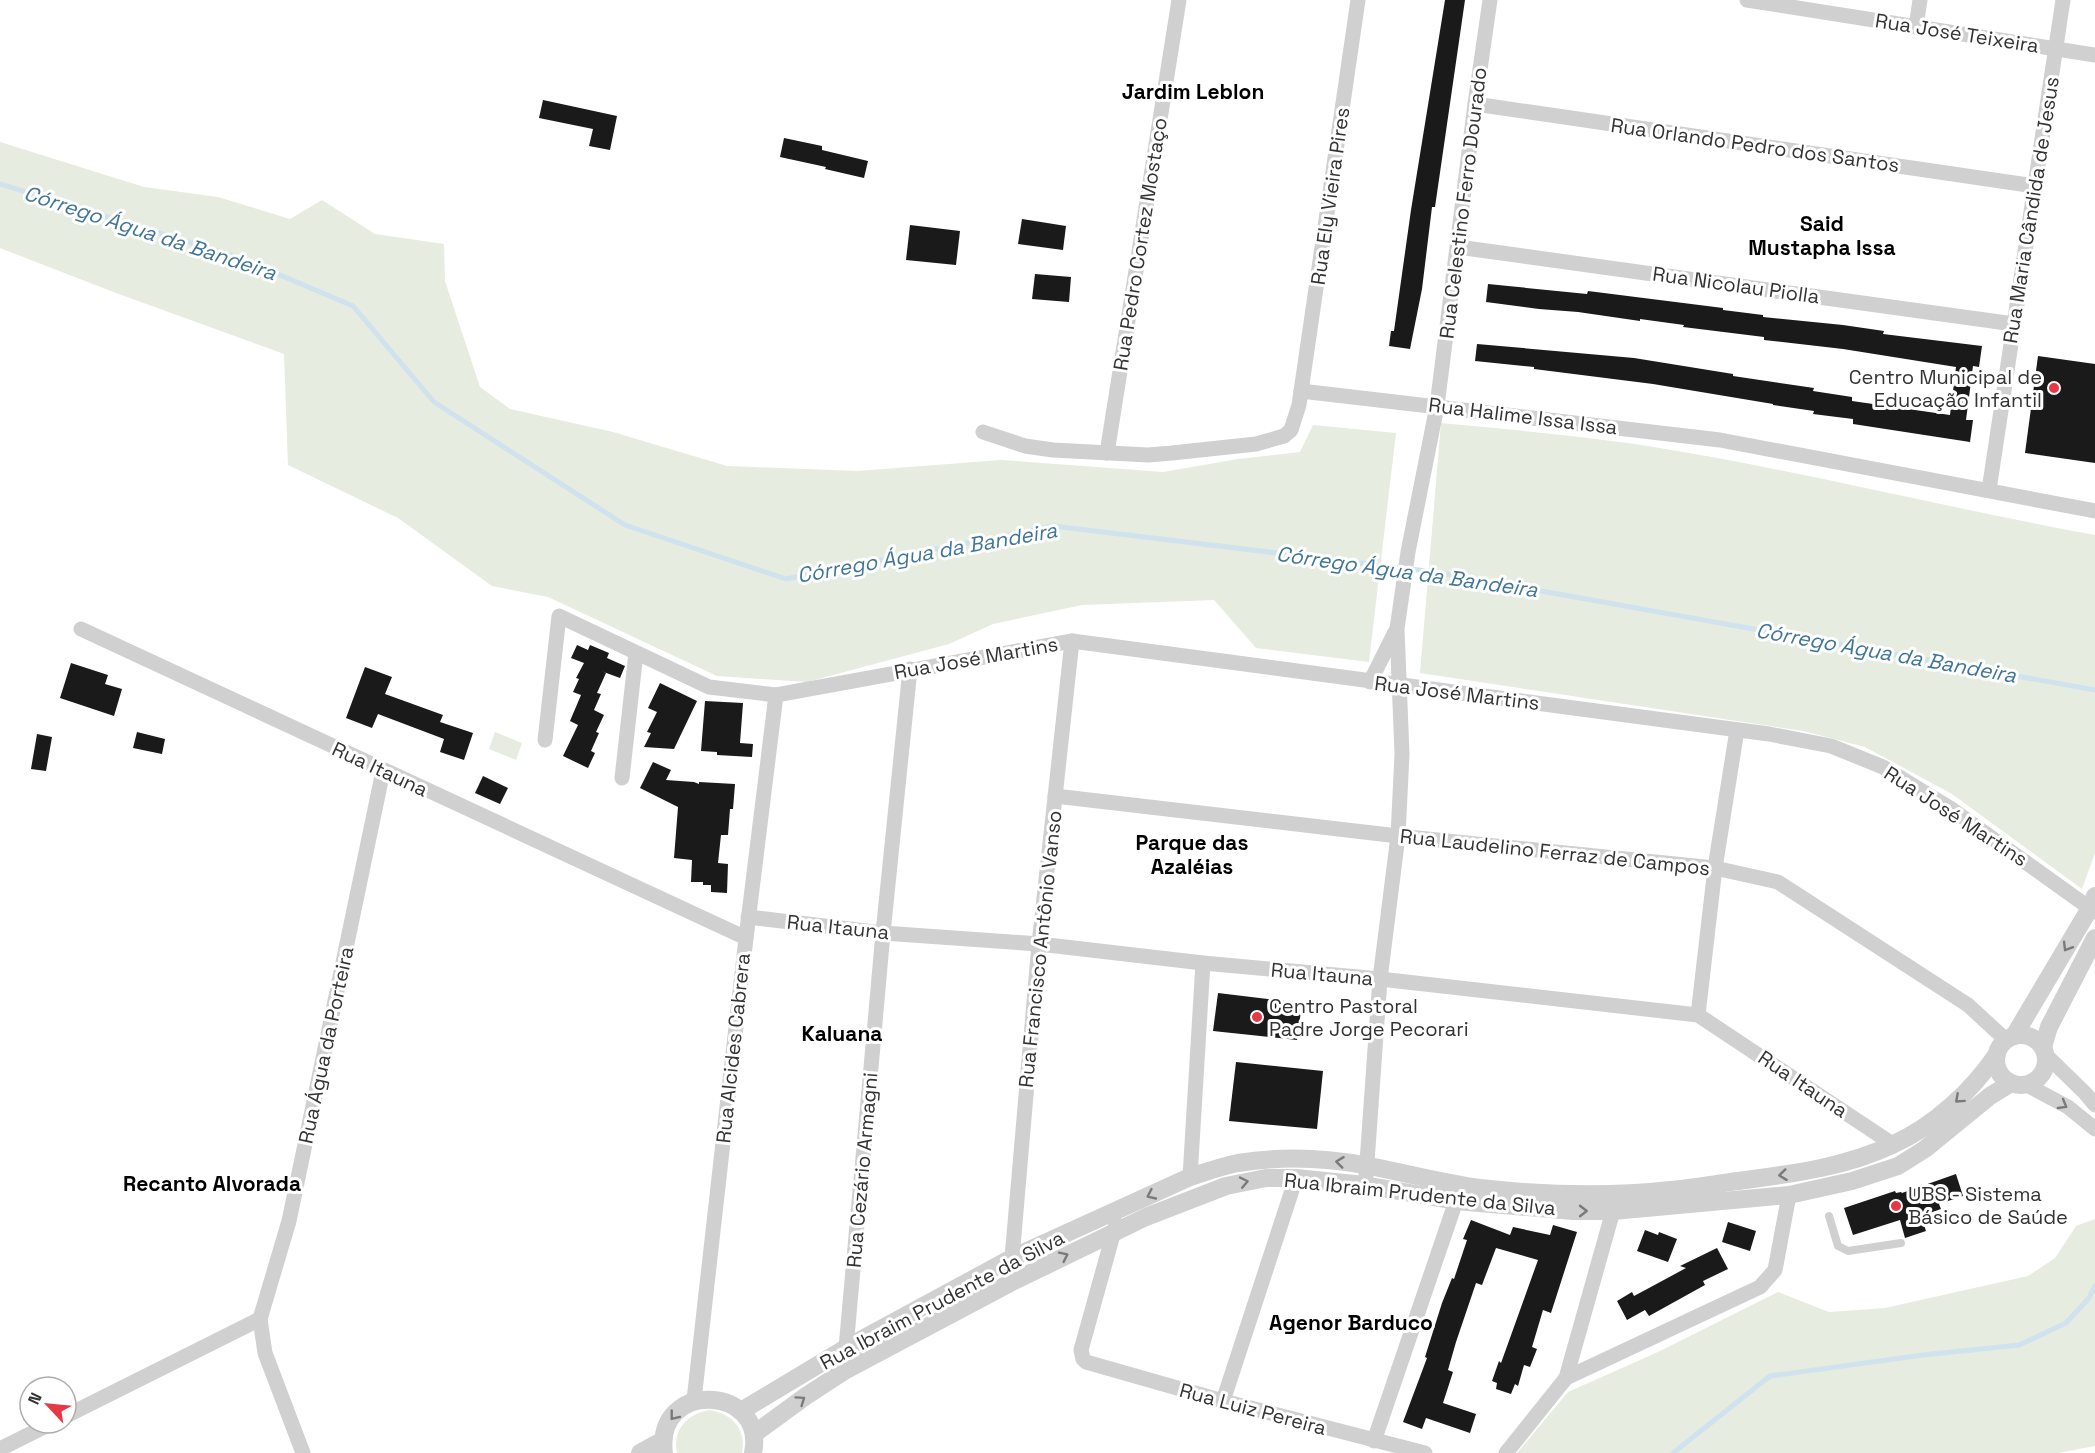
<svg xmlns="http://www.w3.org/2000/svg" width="2095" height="1453" font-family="'Space Grotesk',sans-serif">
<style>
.green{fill:#e6ecdf}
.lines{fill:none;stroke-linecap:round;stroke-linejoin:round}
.stream{stroke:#cfe2ee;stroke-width:5}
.building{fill:#1a1a1a}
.service{stroke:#d0d0d0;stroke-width:8}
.minor{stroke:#d0d0d0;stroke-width:15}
.tertiary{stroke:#d0d0d0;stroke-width:18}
.oneway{stroke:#7a7a7a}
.poi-dot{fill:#e63946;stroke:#fff;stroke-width:2}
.labels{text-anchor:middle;stroke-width:6;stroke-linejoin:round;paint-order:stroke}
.street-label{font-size:20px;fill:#333;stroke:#fff}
.poi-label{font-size:20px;fill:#333;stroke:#fff;text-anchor:start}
.neighbourhood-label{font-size:21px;font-weight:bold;fill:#000;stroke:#fff}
.water-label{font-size:21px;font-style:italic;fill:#3f7597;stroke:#fff}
</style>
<rect width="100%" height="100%" fill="#fff"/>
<g class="green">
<polygon points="0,142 144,187 218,197 290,219 322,200 375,234 444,244 445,281 480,387 510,409 613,432 727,466 857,471 1001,460 1163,472 1238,459 1300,452 1313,425 1396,433 1369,662 1256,648 1214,600 1082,605 993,624 949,644 807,682 717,676 548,597 492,586 398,518 288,465 284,354 116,293 0,248"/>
<path d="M1441 423C1506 429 1571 435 1635 444 1790 468 1941 507 2095 535V853L2082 889 1952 794 1865 747 1803 731 1420 673Z"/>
<polygon points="495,732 522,743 516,760 489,749"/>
<polygon points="2095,1219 2095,1446 2058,1453 1517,1453 1568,1392 1658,1352 1778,1292 1829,1312 1885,1308 2028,1276 2055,1258 2076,1226"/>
<path d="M709 1410C731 1413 747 1429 742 1453H677C672 1430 687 1414 709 1410Z"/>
</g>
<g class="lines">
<g class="stream">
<polyline points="0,184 240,258 353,306 434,402 625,525 786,579 1053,526 1435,572 2095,690"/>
<polyline points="1673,1453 1770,1376 1923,1355 2019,1345 2066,1323 2089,1298 2095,1286"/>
</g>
</g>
<g class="building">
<polygon points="1445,0 1465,0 1435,207 1432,207 1422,289 1410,349 1389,346 1391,331 1394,331 1411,210"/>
<polygon points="543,100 617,116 610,150 589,146 593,129 539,118"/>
<polygon points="784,138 822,146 822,150 868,161 864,178 825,169 826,167 780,157"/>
<polygon points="1022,219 1066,226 1063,250 1018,244"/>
<polygon points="910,225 960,231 956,265 906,260"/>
<polygon points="1035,274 1071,277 1069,302 1032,299"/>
<polygon points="1488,284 1587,294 1588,291 1723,308 1723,310 1763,315 1763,317 1843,325 1884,331 1883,334 1982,346 1979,367 1973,366 1966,420 1973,420 1970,442 1853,424 1853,419 1813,414 1814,411 1773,405 1773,404 1653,384 1534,369 1534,367 1475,361 1477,344 1634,358 1733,374 1733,376 1814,388 1813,391 1852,397 1852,401 1950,415 1956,367 1843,349 1764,340 1764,337 1683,327 1684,325 1640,319 1640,321 1578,312 1539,309 1486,302"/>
<polygon points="2038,356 2095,364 2095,463 2025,453"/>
<polygon points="577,645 588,650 590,645 609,653 607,658 625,666 620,678 601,671 606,673 597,693 601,694 594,710 604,715 596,732 599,733 591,751 595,753 588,768 563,756 578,725 570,721 581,695 573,692 579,679 576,678 584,663 571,658"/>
<polygon points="71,663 108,675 105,684 122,689 114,716 60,698"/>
<polygon points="365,667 392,677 385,694 443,715 440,722 473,733 464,760 440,752 444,739 378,714 372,728 346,718"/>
<polygon points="660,683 697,701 674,749 644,747 651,733 647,732 657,712 648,708"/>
<polygon points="705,701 743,703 740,743 753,744 752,757 717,755 717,752 701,751"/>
<polygon points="137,732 165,739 162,754 133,748"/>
<polygon points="37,734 52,737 46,771 31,769"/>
<polygon points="653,762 671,770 666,780 694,782 699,784 699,782 735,784 733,809 730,809 728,835 721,835 718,863 728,864 727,893 711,892 711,885 703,885 703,882 691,882 692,860 674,858 678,807 640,788"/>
<polygon points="483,776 508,788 500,804 475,793"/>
<polygon points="1218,993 1302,1003 1297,1040 1213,1031"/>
<polygon points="1236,1062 1323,1071 1317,1129 1229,1121"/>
<polygon points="1956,1174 1963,1196 1939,1204 1941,1209 1921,1216 1926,1231 1905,1238 1900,1220 1853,1235 1844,1208 1895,1191 1896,1193 1901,1192 1902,1193"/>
<polygon points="1471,1220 1510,1235 1513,1227 1550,1235 1553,1225 1577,1232 1551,1313 1543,1310 1532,1347 1537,1349 1530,1367 1524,1365 1518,1386 1515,1384 1511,1394 1496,1389 1497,1383 1492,1381 1499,1361 1501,1363 1538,1260 1496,1248 1482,1285 1476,1283 1456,1342 1448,1370 1453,1372 1443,1403 1476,1414 1470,1433 1426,1418 1422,1429 1403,1422 1427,1358 1425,1357 1442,1303 1452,1278 1454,1279 1467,1240 1463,1239"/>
<polygon points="1728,1222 1756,1231 1750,1251 1722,1242"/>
<polygon points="1645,1230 1658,1235 1659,1232 1677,1239 1668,1262 1637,1251"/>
<polygon points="1717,1248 1728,1269 1703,1281 1705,1285 1649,1316 1645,1310 1627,1320 1617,1301 1632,1292 1634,1296 1649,1288 1686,1268 1680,1266"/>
</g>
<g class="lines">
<polyline class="service" points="1829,1216 1838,1246 1848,1251 1901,1243"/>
<g class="minor">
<polyline points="1747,0 2095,55"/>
<polyline points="1916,27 1920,0"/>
<polyline points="1475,104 2035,186"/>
<polyline points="1458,247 2014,324"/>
<polyline points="1301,391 1720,440 2095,511"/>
<polyline points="983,432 1025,446 1053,450 1148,455 1172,453 1256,444 1284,436 1291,430 1299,405 1358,0"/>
<polyline points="1107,453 1179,0"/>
<polyline points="1989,490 2063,0"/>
<polyline points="81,629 746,938"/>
<polyline points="1370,682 1395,632"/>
<polyline points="545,740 559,616 709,687 776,695 1072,641 1769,734 1831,746 1883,767 1953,810 2095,912"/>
<polyline points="622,778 636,653"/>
<polyline points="1055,796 1398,836 1715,868 1778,882 1968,1005 2006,1040"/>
<polyline points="748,917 883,933 1039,944 1203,963 1380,979 1698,1015 1894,1145"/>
<polyline points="1698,1015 1715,868 1737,730"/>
<polyline points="2046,1055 2085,1093 2095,1105"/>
<polyline points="2027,1085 2068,1107 2095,1129"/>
<polyline points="1366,1176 1380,979 1398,836 1402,754 1397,629 1408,552 1437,406 1475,104 1490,0"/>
<polyline points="1190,1177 1203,963"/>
<polyline points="1116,1224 1081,1350 1083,1359 1086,1362 1223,1401 1425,1453"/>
<polyline points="1012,1258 1039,944 1072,641"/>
<polyline points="846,1348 883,933 910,669"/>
<polyline points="1566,1378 1760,1287 1775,1270 1789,1195"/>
<polyline points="694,1400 746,938 776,695"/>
<polyline points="1223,1401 1296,1178"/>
<polyline points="66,1416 260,1319"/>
<polyline points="1374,1441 1456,1201"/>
<polyline points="0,1449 52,1423"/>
<polyline points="303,1453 265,1353 260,1319 289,1221 383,771"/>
<polyline points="1506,1453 1566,1378 1613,1211"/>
</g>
<g class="tertiary">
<circle cx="2021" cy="1060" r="25"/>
<polyline points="2014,1036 2090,908 2095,896"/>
<polyline points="2043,1047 2049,1027 2095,938"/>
<path d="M741 1411 846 1348 1012 1258 1190 1177C1206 1172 1222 1166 1238 1163 1281 1156 1327 1158 1369 1166 1406 1173 1443 1183 1480 1188 1543 1195 1608 1197 1670 1190 1693 1188 1715 1184 1738 1181 1790 1174 1843 1168 1892 1145 1934 1126 1971 1092 1997 1054"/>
<polyline points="754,1434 806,1396 846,1370 1010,1283 1146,1217 1226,1186 1266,1178 1296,1178 1364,1185 1456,1201 1573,1211 1613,1211 1789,1195 1852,1181 1898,1166 1925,1149 1990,1096 2011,1083"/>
<polyline points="640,1453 662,1441"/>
<path d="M664 1453C654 1379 767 1385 753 1453"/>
</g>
</g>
<defs><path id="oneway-chevron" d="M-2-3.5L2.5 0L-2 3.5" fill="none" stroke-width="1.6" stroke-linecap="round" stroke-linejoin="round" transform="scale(1.5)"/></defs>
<g class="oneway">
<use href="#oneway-chevron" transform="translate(2067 947) rotate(121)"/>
<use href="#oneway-chevron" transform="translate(1959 1099) rotate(138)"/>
<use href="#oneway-chevron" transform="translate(2063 1105) rotate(30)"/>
<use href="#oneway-chevron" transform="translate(1340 1162) rotate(-173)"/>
<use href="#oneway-chevron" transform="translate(1783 1175) rotate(173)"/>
<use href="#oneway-chevron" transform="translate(1244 1182) rotate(-12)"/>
<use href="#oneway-chevron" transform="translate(1151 1195) rotate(155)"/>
<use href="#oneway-chevron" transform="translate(1583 1211)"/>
<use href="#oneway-chevron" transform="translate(1064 1256) rotate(-26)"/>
<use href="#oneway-chevron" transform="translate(801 1400) rotate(-35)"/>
<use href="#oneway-chevron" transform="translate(674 1416) rotate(128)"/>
</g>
<g class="poi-dot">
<circle cx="2054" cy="388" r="6"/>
<circle cx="1257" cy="1017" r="6"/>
<circle cx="1896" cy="1206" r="6"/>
</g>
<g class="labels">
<g class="street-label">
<text transform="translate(1957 33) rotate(9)" y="7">Rua José Teixeira</text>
<text transform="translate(1755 145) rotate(8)" y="7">Rua Orlando Pedro dos Santos</text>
<text transform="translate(1330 196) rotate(-82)" y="7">Rua Ely Vieira Pires</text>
<text transform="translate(1463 203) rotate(-83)" y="7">Rua Celestino Ferro Dourado</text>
<text transform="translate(2031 210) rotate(-81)" y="7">Rua Maria Cândida de Jesus</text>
<text transform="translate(1140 244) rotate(-81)" y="7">Rua Pedro Cortez Mostaço</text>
<text transform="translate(1736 285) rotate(8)" y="7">Rua Nicolau Piolla</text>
<text transform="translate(1523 416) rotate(7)" y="7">Rua Halime Issa Issa</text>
<text transform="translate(976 658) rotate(-10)" y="7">Rua José Martins</text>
<text transform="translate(1457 693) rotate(7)" y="7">Rua José Martins</text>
<text transform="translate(380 769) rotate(25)" y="7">Rua Itauna</text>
<text transform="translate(1956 816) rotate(33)" y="7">Rua José Martins</text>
<text transform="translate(1555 852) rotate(6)" y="7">Rua Laudelino Ferraz de Campos</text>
<text transform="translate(838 927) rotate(6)" y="7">Rua Itauna</text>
<text transform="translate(1040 949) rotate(-84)" y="7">Rua Francisco Antônio Vanso</text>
<text transform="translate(1322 974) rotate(5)" y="7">Rua Itauna</text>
<text transform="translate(326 1045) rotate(-78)" y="7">Rua Água da Porteira</text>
<text transform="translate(733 1048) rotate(-84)" y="7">Rua Alcides Cabrera</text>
<text transform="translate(1803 1084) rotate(34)" y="7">Rua Itauna</text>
<text transform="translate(862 1170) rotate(-85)" y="7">Rua Cezário Armagni</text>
<text transform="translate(1420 1194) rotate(6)" y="7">Rua Ibraim Prudente da Silva</text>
<text transform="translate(942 1300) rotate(-28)" y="7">Rua Ibraim Prudente da Silva</text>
<text transform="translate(1253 1409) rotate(15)" y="7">Rua Luiz Pereira</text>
</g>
<g class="poi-label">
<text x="2042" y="384" text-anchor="end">Centro Municipal de<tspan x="2042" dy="23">Educação Infantil</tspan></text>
<text x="1269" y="1013">Centro Pastoral<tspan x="1269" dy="23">Padre Jorge Pecorari</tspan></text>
<text x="1908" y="1201">UBS - Sistema<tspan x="1908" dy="23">Básico de Saúde</tspan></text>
</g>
<g class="neighbourhood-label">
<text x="1193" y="99">Jardim Leblon</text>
<text x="1822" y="231">Said<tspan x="1822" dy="24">Mustapha Issa</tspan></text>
<text x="1192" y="850">Parque das<tspan x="1192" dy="24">Azaléias</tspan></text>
<text x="842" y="1041">Kaluana</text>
<text x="212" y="1191">Recanto Alvorada</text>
<text x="1351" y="1330">Agenor Barduco</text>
</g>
<g class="water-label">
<text transform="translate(150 233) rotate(18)" y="7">Córrego Água da Bandeira</text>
<text transform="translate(927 553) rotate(-10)" y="7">Córrego Água da Bandeira</text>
<text transform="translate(1407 572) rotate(8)" y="7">Córrego Água da Bandeira</text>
<text transform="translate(1886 653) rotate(10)" y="7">Córrego Água da Bandeira</text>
</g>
</g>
<g transform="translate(48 1405) rotate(296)"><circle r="28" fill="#ffffff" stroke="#adadad" stroke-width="1.5"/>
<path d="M0-4.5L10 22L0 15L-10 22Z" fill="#e63946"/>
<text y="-9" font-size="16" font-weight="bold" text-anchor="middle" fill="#333333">N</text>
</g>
</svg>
